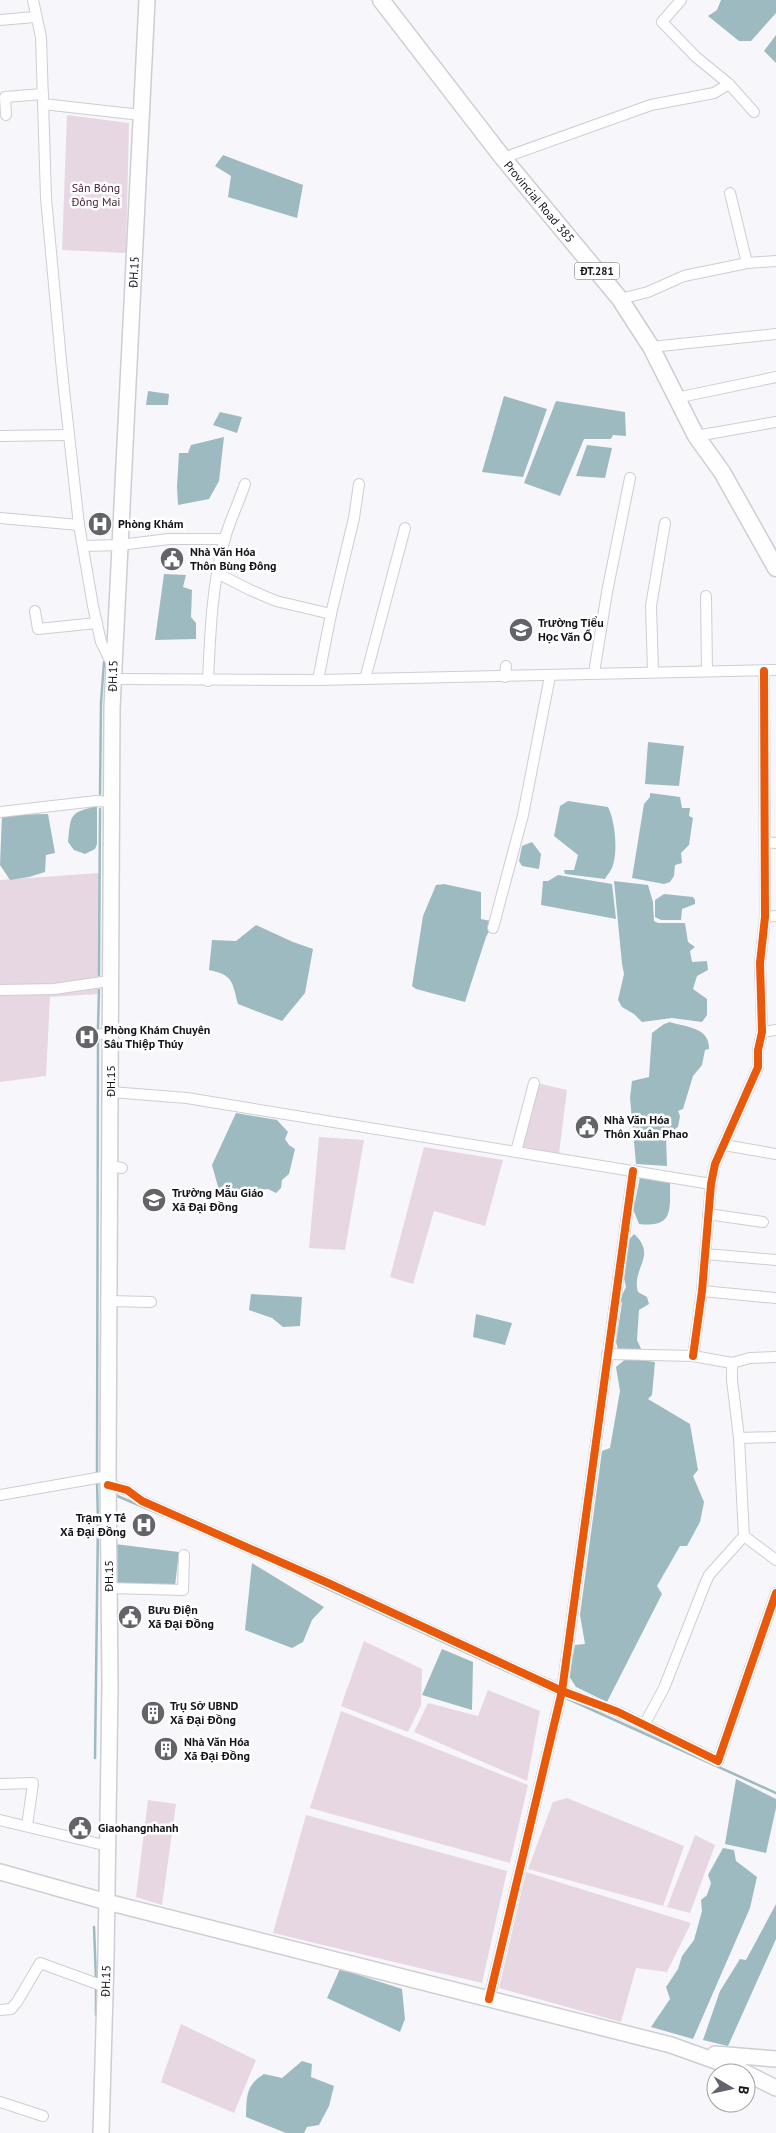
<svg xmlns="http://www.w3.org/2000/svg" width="776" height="2133" font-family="'PT Sans',sans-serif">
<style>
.green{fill:#e7d7e2}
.water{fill:#9dbac0}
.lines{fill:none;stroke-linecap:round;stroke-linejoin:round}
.stream{stroke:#9dbac0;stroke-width:2.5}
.street-casing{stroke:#cdced3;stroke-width:12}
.secondary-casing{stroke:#cdced3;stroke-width:18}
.primary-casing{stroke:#cdced3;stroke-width:19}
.street{stroke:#fefefe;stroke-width:10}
.secondary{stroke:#fefefe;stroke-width:15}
.primary{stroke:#fefefe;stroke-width:16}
.cycleway-casing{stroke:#fff;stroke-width:11}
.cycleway{stroke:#e8590c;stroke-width:8}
.labels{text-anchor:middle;stroke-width:5;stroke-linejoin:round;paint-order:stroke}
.shield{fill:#fff;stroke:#5a5b5f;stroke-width:1}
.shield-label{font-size:11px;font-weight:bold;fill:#14151a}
.park-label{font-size:12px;fill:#461b37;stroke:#fff}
.street-label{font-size:12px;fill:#14151a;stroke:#fff}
.poi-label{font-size:12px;font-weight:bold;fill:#14151a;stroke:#fff;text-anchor:start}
</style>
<rect width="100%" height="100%" fill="#f7f7fb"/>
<g class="green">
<polygon points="67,115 129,123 126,253 62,250"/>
<polygon points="99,873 99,994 50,997 46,1076 0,1082 0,880"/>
<polygon points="537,1083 567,1090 559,1154 519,1146"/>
<polygon points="319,1137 364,1140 345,1250 309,1248"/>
<polygon points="424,1147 503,1160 485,1226 434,1211 413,1284 390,1277"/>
<polygon points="364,1641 422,1669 421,1705 408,1732 341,1706"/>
<polygon points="488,1690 540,1711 527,1781 414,1732 428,1703 478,1716"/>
<polygon points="341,1711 528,1785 510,1863 310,1808"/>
<polygon points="567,1798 684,1846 663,1906 528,1869 553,1802"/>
<polygon points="148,1800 176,1804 162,1905 136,1897"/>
<polygon points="306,1815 507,1871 482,1983 273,1933"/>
<polygon points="695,1835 715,1845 690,1913 667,1907"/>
<polygon points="526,1872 691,1923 667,1972 636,1968 621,2022 499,1988"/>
<polygon points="181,2024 256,2060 234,2113 161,2082"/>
</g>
<g class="water">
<polygon points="721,0 776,0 776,13 751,41 739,41 708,16 717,10"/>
<polygon points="776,35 776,63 764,51"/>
<polygon points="223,155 303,185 297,218 228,197 231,176 215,166"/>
<polygon points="148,391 169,394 168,405 146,405"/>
<polygon points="504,396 547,409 523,477 482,472"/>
<polygon points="556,401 625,412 626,436 613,435 611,439 584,439 560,496 524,483"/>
<polygon points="220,412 242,417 237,433 213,425"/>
<polygon points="224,437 219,481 209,499 178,505 177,487 179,453 188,453 191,445"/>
<polygon points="587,445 612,448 605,478 576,476"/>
<polygon points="164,574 186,575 183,587 192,590 191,617 196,623 196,639 155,640"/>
<polygon points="648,742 684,746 679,786 645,784"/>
<polygon points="650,793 680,797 682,808 690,808 689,816 693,818 689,845 681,853 682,863 675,865 674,876 670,882 664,884 632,878 644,804 650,797"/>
<path d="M568 801 608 807C615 820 618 851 613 865 612 870 607 875 605 879L565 874 564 870H574L578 855 554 836 560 806Z"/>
<path d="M97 806V844L95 849 85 854 74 850 68 842C71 814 69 813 97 806Z"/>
<polygon points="48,814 55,853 46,855 45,872 29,877 10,880 0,865 2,815"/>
<polygon points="532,842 541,854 539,869 522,866 519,861 522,846"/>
<polygon points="558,875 612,884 616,919 541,905 543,881 548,881"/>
<polygon points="614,881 648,885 653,902 654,921 658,923 685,923 688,942 695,947 690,951 692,962 707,961 708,970 697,976 693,989 707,999 707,1015 702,1022 672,1018 642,1022 634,1014 622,1007 618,1000 624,974 622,964"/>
<polygon points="444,884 481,892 481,919 491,921 492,926 486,937 465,1002 416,989 412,986 423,916 436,885"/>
<polygon points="664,894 693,897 695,900 695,904 682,909 681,920 661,920 655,917 655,900"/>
<path d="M256 925 293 942 313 949 305 993 282 1021 238 1004C232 981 233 975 209 970L212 940 236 941Z"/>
<path d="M670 1022C685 1027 710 1027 709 1049L705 1050 702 1065 693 1076 683 1109 678 1111 680 1116 678 1127 666 1135 667 1166 636 1164 630 1098 632 1081 649 1077 652 1033 664 1024Z"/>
<polygon points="236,1113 277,1120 288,1132 285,1139 289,1145 295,1149 289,1174 282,1180 281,1188 276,1193 268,1189 220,1194 212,1165"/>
<path d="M640 1177 670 1182C670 1210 674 1228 639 1224L631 1204 635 1202Z"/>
<path d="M634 1234C658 1256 631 1268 638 1292L647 1297 649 1304 639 1310 637 1340 642 1351 618 1349 616 1342 622 1303 619 1301 626 1287 624 1278 627 1242Z"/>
<polygon points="251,1294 302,1297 300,1326 283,1327 272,1318 249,1310"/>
<polygon points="476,1314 512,1323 505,1345 473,1337"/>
<polygon points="627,1358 655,1362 652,1395 648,1399 690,1424 698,1470 693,1476 704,1502 700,1522 687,1546 680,1546 657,1586 662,1594 607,1702 576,1687 569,1676 575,1645 585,1644 580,1615 602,1451 610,1448 620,1391 616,1367"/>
<polygon points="115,1544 179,1552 175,1586 114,1584"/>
<polygon points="252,1563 324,1607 312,1620 303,1642 292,1648 245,1630"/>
<polygon points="442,1649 473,1662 472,1710 422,1695"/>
<polygon points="736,1779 776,1799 776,1808 766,1853 725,1844"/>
<polygon points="723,1848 734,1850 736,1861 757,1877 750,1908 693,2039 651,2027 670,1999 666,1987 678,1969 682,1956 694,1940 702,1911 701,1900 707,1895 711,1883 708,1875"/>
<polygon points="776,1904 776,1939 728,2046 703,2040 720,1991 740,1959 746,1960"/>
<polygon points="340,1969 402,1989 405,2019 400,2032 327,1998"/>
<path d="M302 2061 312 2064 311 2077 334 2086 329 2106 319 2125 307 2127 304 2133H286L246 2117C247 2097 245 2086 264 2074L282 2078Z"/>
</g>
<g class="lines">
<g class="stream">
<polyline points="100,794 101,703 104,662"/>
<polyline points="99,975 100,809"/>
<polyline points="98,1028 99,990"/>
<polyline points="97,1476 98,1042"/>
<polyline points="115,1495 162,1515"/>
<polyline points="311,1581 524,1679"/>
<polyline points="566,1698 776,1793"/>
<polyline points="95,1758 98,1522 97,1481"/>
<polyline points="94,1927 96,1980"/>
<polyline points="96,1986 96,2015"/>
</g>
<g class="street-casing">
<g id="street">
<polyline points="33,0 41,37 46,198 62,371 79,525 93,606 101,642 112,664"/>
<polyline points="681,0 662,22 696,57 729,84"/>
<polyline points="0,20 35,17"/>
<polyline points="43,104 141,115"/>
<polyline points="6,115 5,97 43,94"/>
<polyline points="503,158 651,105 714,93 729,84 754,112"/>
<polyline points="730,193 747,263"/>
<polyline points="620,299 648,292 684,276 747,263 776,261"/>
<polyline points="651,347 776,334"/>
<polyline points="676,398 776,377"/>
<polyline points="0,436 69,435"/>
<polyline points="696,436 776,422"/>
<polyline points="0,518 79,525"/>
<polyline points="84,546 120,545 169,539 225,539"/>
<polyline points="217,573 250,590 276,601 331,614"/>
<polyline points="706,596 707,671"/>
<polyline points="35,611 38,629 97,623"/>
<polyline points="653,672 651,606 665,523"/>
<polyline points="594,673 607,592 630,478"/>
<polyline points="505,677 506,666"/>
<polyline points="113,679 318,680 776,670"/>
<polyline points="365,679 405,528"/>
<polyline points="318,680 331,614 354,518 359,484"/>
<path d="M208 681C210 635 212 582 225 538 230 520 239 502 245 484"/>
<polyline points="0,812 96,801 112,802"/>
<polyline points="766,842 776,843"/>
<polyline points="765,917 776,916"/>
<polyline points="493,928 523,815 550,676"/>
<polyline points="0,990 54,989 109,981"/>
<polyline points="762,1032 776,1030"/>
<polyline points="93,1036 110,1032"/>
<polyline points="111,1092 187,1098 711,1184"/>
<polyline points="724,1145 776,1154"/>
<polyline points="516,1152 534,1083"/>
<polyline points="109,1166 122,1168"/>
<polyline points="708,1214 763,1222"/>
<polyline points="705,1254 776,1260"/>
<polyline points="702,1291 776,1298"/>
<polyline points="109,1301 151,1302"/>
<polyline points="607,1354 693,1356 732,1363 750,1358 776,1357"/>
<polyline points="693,1356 702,1291 711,1184 715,1164 758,1067 758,1050 762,1032 760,963 765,917 764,671"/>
<polyline points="739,1438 776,1437"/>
<polyline points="108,1485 127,1490 142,1501 328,1583 562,1691 618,1712 718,1761 776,1593"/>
<polyline points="0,1495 108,1476"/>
<polyline points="744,1536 776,1560"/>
<polyline points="109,1588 183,1590 184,1555"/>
<polyline points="644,1725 664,1688 705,1584 709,1575 744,1536 739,1438 732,1380 732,1363"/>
<polyline points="0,1784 33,1783 27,1826"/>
<polyline points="0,1820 108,1846"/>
<polyline points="489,1999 562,1691 633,1171"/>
<polyline points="0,2010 11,2009 17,2002 40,1963 106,1987"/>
<polyline points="0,2102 43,2116"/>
</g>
</g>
<g class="secondary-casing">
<g id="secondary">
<polyline points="0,1872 107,1902 671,2045 738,2069 776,2088"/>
<polyline points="715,2054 776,2059"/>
<polyline points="101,2133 106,1958 110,1686 108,1476 112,708 147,0"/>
</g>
</g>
<g class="primary-casing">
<polyline id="primary" points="381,0 503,158 620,299 651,347 696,436 722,472 776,568"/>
</g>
<use href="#street" class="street"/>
<use href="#secondary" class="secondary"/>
<use href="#primary" class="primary"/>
<g class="cycleway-casing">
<g id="cycleway">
<polyline points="693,1356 702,1291 711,1184 715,1164 758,1067 758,1050 762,1032 760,963 765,917 764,671"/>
<polyline points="108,1485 127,1490 142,1501 328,1583 562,1691 618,1712 718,1761 776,1593"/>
<polyline points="489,1999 562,1691 633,1171"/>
</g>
</g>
<use href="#cycleway" class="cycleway"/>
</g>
<defs>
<g id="hospital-disc" transform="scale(1.25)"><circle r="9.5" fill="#636469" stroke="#fff"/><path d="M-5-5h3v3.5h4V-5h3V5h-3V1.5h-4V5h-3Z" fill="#fff"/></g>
<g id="civic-disc" transform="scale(1.25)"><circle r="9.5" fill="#636469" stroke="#fff"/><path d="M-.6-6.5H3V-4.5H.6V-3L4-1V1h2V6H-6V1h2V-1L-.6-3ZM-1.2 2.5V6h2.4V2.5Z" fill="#fff"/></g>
<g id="school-disc" transform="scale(1.25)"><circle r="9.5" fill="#636469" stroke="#fff"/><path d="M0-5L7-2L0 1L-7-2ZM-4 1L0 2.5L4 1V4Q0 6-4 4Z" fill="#fff"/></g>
<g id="building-disc" transform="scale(1.25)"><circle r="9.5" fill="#636469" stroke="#fff"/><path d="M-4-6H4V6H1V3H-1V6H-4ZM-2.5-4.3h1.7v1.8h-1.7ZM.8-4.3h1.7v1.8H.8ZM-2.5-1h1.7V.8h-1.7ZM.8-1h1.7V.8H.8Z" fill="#fff"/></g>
</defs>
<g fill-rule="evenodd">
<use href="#hospital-disc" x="100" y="524"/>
<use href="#civic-disc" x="172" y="559"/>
<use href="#school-disc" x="521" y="630"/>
<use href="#hospital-disc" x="87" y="1037"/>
<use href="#civic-disc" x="587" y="1127"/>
<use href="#school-disc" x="154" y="1200"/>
<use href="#hospital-disc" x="144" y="1525"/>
<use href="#civic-disc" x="130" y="1617"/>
<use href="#building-disc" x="153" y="1713"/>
<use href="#building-disc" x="166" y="1749"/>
<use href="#civic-disc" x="80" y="1828"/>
</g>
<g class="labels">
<rect class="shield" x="574.5" y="262.5" width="45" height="17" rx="4"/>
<g class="shield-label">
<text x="597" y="275">ĐT.281</text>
</g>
<g class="park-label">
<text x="96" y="192">Sân Bóng<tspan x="96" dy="14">Đông Mai</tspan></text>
</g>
<g class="street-label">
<text transform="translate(539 202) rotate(50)" y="4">Provincial Road 385</text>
<text transform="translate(134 272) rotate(-87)" y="4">ĐH.15</text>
<text transform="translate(113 676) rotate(-89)" y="4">ĐH.15</text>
<text transform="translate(111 1081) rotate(-90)" y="4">ĐH.15</text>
<text transform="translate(109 1576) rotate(-90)" y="4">ĐH.15</text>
<text transform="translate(106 1981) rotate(-88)" y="4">ĐH.15</text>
</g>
<g class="poi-label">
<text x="118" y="528">Phòng Khám</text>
<text x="190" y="556">Nhà Văn Hóa<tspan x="190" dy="14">Thôn Bùng Đông</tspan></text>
<text x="538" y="627">Trường Tiểu<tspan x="538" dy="14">Học Văn Ổ</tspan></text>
<text x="104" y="1034">Phòng Khám Chuyên<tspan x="104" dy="14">Sâu Thiệp Thúy</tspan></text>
<text x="604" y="1124">Nhà Văn Hóa<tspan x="604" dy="14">Thôn Xuân Phao</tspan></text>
<text x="172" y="1197">Trường Mẫu Giáo<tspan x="172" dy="14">Xã Đại Đồng</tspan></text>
<text x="126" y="1522" text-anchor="end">Trạm Y Tế<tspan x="126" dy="14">Xã Đại Đồng</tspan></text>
<text x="148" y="1614">Bưu Điện<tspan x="148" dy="14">Xã Đại Đồng</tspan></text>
<text x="170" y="1710">Trụ Sở UBND<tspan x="170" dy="14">Xã Đại Đồng</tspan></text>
<text x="184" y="1746">Nhà Văn Hóa<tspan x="184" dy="14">Xã Đại Đồng</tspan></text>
<text x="98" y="1832">Giaohangnhanh</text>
</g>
</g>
<g transform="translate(731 2088) rotate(99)"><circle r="24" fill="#ffffff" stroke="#a1a1a3"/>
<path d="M0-4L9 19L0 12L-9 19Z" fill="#636469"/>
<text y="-8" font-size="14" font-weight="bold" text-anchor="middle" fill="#14151a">B</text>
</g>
</svg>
